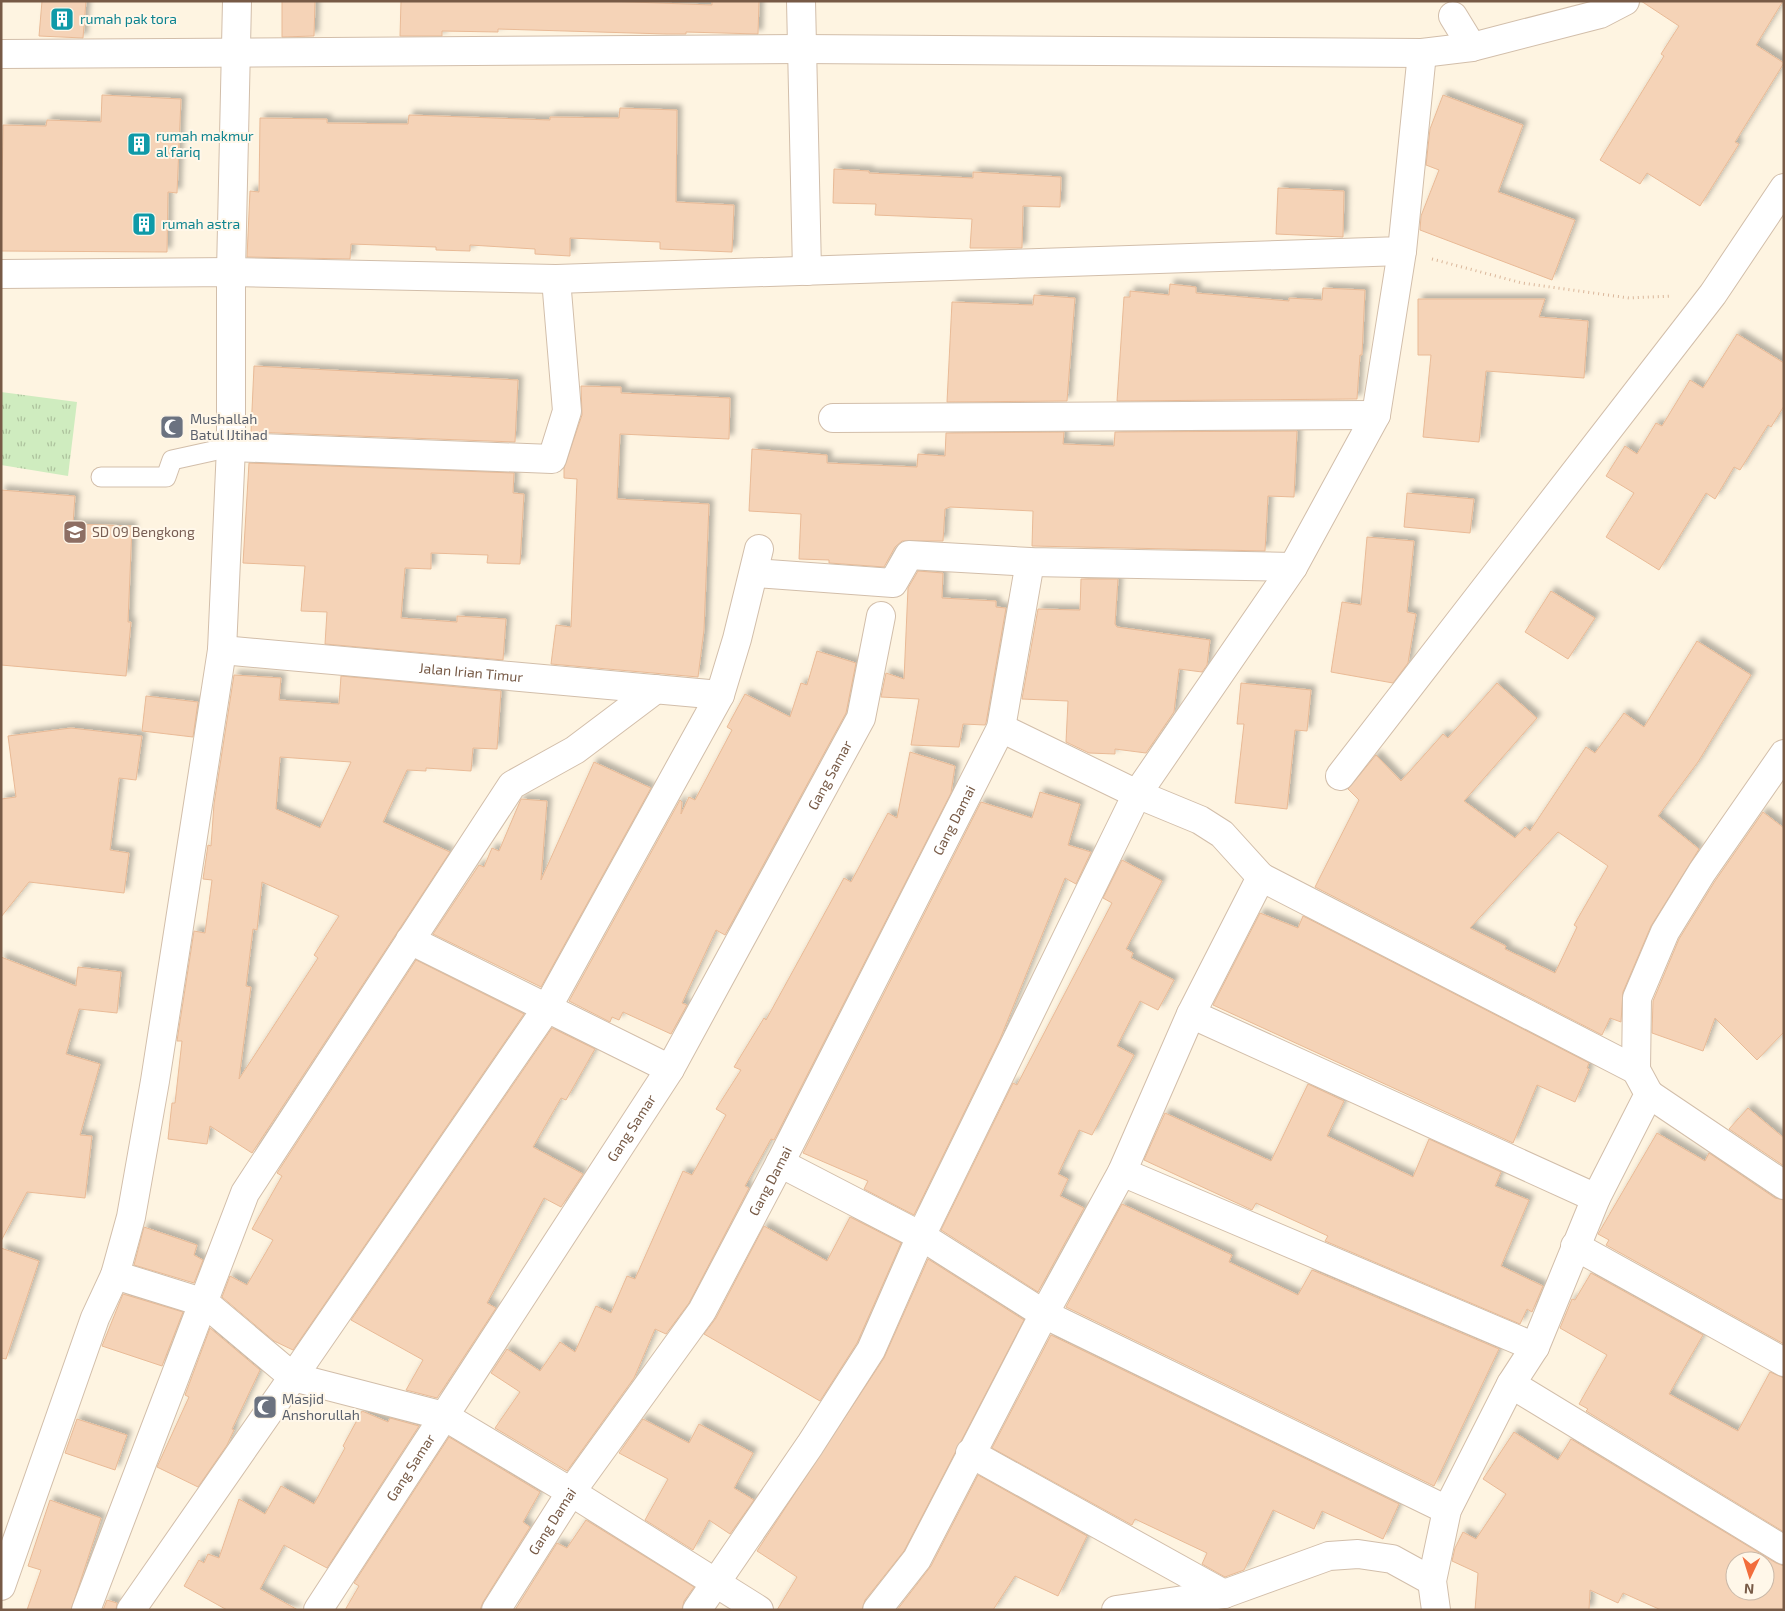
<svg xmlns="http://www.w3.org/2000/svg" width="1785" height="1611" font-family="'Exo 2',sans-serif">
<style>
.park{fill:url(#park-tufts)}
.building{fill:#f5d3b7;stroke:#e9ba96;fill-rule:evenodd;filter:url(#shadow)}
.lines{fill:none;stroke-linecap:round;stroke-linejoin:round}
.service-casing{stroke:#d2beaa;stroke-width:21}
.pedestrian-casing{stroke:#d2beaa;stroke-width:30}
.minor-casing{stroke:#d2beaa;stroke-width:30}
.path{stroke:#dab69a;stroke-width:3;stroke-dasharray:1 4;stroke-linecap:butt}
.service{stroke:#fff;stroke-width:19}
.pedestrian{stroke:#fff;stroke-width:28}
.minor{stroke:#fff;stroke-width:28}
.labels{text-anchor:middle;stroke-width:4;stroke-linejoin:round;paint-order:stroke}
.culture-label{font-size:14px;fill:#0d838f;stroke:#fff7e9;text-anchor:start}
.worship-label{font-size:14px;fill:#5b616d;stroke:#fff7e9;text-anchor:start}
.education-label{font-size:14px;fill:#785e54;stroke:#fff7e9;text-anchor:start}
.street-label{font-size:14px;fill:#775a46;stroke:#fff7e9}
</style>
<defs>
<pattern id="park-tufts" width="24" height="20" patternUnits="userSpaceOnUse" patternTransform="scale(1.25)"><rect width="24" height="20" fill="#cfecbf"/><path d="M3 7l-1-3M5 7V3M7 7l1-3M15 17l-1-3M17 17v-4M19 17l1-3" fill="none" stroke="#adc29d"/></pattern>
<filter id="shadow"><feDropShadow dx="4.5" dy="-4.5" stdDeviation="2.5" flood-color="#0004"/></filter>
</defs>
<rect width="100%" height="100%" fill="#fef4e1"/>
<polygon class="park" points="1,392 77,402 68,476 1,465"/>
<g class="building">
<polygon points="42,1 86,1 83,38 39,36"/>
<polygon points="282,1 315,1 314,36 282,37"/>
<polygon points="401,1 606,1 712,5 712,1 759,1 758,34 686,32 686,34 666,34 498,29 498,32 442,31 442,36 400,36"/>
<polygon points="1641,1 1783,1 1756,45 1784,63 1735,142 1739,144 1700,206 1647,173 1640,184 1600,160 1664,56 1661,54 1679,26"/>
<polygon points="102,95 181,99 177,193 168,192 167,252 1,251 3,125 46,126 47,120 101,122"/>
<polygon points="1443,95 1523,125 1498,192 1575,220 1552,280 1420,230 1421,216 1439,170 1426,165 1430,129"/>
<polygon points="620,108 677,110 676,202 734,205 732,252 660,249 660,242 570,238 570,256 535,254 535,249 470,245 470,251 436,250 436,247 351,244 350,259 247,257 250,191 259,192 260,118 327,119 327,123 408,124 409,115 550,120 550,117 619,118"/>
<polygon points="834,169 869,171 869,173 973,178 973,172 1061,177 1060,207 1023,206 1022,248 970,248 972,219 875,215 876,204 833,203"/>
<polygon points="1278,188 1344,191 1343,237 1276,234"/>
<polygon points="1170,284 1196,287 1196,293 1289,301 1289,298 1322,300 1323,288 1365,290 1362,355 1360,355 1357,399 1117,401 1124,297 1130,297 1130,291 1169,295"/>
<polygon points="1034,295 1075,298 1067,401 947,402 952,302 1033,305"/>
<polygon points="1418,299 1545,299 1539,317 1588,321 1584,378 1486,371 1479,442 1423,437 1431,355 1418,355"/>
<polygon points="1737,334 1784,363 1784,406 1771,427 1768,425 1740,470 1734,467 1715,499 1706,493 1659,570 1606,537 1634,493 1606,476 1625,446 1637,454 1656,423 1662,426 1690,380 1703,388"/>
<polygon points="254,366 518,380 515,442 251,432"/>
<polygon points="581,386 621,387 621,393 730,398 729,439 620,434 617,499 709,504 704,630 698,677 551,664 556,625 571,627 577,479 564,478 564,468 582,415"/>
<polygon points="1297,431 1294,497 1268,496 1265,551 1032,546 1033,511 950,507 945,509 943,541 902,541 895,547 884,567 829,563 829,560 799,559 801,514 749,511 752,449 827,455 827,463 917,467 918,454 945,456 946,433 1064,432 1063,444 1114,446 1115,432"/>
<polygon points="249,463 514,473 513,493 524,494 520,564 487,563 488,555 431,553 431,569 405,568 401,618 457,622 457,616 506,619 503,660 325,644 327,612 301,611 305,566 243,563"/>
<polygon points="1,490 75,496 73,524 132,526 128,622 131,622 126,676 1,665"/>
<polygon points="1407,493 1474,499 1470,533 1404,527"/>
<polygon points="1367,537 1414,541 1407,612 1416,614 1408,663 1393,683 1331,672 1342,602 1361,605"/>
<polygon points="918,571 943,573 942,598 996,601 996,607 1006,608 986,723 985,725 963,724 959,747 911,745 919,699 881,697 886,673 904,679 908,588"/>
<polygon points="1081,579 1118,579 1115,624 1117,627 1210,640 1207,665 1202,672 1179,669 1174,712 1146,753 1115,749 1115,754 1089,753 1066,742 1068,701 1022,699 1038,609 1080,610"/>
<polygon points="1551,591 1595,618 1568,659 1525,632"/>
<path d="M1697 641 1751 675 1698 762 1658 816 1699 849 1651 926 1623 992 1621 1022 1610 1018 1602 1035 1315 887 1359 800 1348 789 1376 755 1401 781 1443 734 1448 738 1497 683 1537 718 1464 801 1515 838 1525 827 1530 831 1586 747 1595 753 1624 713 1644 727ZM1558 832 1608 866 1574 925 1577 927 1555 973 1505 949 1506 946 1470 928Z"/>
<polygon points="817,651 856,663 846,713 725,935 716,930 682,1003 687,1005 671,1034 623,1012 619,1020 612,1017 610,1022 569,1001 680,800 682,802 681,814 689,797 695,800 732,730 727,727 745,694 790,717 801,683 807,685"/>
<path d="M234 675 281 678 279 700 339 704 341 676 501 691 497 749 473 748 471 771 426 768V771L407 770 383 822 450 852 252 1153 210 1126 207 1144 168 1139 172 1103H175L182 1041H177L194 931 205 933 212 880 203 879 208 845 211 846 214 804ZM280 757 351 762 320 828 276 809ZM262 882 339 916 314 955 318 958 239 1079 251 987 246 986 253 929 257 930Z"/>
<polygon points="1241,683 1311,690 1307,731 1295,730 1287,809 1235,803 1244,724 1237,724"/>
<polygon points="146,696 198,702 193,737 142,731"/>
<polygon points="71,728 142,736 136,780 119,778 110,850 129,853 124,893 29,882 1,917 1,799 16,797 8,736"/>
<polygon points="910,752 955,766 951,793 774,1140 771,1139 745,1186 749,1188 689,1303 666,1334 655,1329 634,1378 567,1471 495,1428 520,1392 491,1373 507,1349 540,1371 560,1342 575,1352 596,1306 611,1313 627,1276 635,1279 683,1171 692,1175 726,1115 716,1109 741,1070 734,1067 764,1018 766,1020 844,878 851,882 888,813 897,818"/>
<polygon points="594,762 651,788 541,987 433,934 479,865 484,867 492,848 499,851 521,799 547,801 541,880"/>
<polygon points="1040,792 1080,804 1068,845 1091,852 1076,884 1065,878 1000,1039 914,1215 864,1189 868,1181 803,1153 981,802 1032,818"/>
<polygon points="1763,812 1784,828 1784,1032 1757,1060 1715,1018 1703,1051 1652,1033 1653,1001 1679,939 1715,881"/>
<polygon points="1122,860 1162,881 1126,949 1133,953 1131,958 1174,980 1158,1010 1140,1001 1117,1046 1134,1055 1092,1135 1079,1130 1058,1174 1068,1179 1060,1196 1084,1208 1038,1292 941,1230 1013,1083 1017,1085 1112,903 1103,898"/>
<polygon points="1260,913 1298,928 1303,916 1589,1063 1587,1068 1589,1069 1575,1102 1537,1085 1513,1143 1213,1005"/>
<polygon points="1,957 76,986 78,967 121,972 117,1013 79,1009 66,1054 100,1064 80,1135 92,1136 85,1198 27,1192 1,1241"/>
<polygon points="416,960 524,1014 293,1350 274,1341 222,1297 230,1276 247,1285 273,1240 252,1229 282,1176 277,1173"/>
<polygon points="552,1028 595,1049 566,1100 561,1098 533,1147 583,1174 561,1207 544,1198 487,1303 496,1308 437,1398 406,1390 423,1360 351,1320"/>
<polygon points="1308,1084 1344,1101 1327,1136 1413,1177 1429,1139 1501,1172 1495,1186 1529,1200 1501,1266 1543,1286 1532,1312 1527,1309 1520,1324 1325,1241 1328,1236 1256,1203 1252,1210 1144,1160 1165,1113 1271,1161"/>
<polygon points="1748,1108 1784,1138 1784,1166 1729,1129"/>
<polygon points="1657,1133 1705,1161 1709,1153 1775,1198 1784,1200 1784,1344 1606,1245 1609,1240 1598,1234"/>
<polygon points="1122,1204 1232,1255 1229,1262 1298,1295 1312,1270 1499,1349 1434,1486 1066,1307"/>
<polygon points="850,1217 901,1243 857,1343 820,1401 704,1334 716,1318 764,1226 827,1261"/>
<polygon points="144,1227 197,1245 194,1255 203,1260 194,1283 134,1265"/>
<polygon points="1,1248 39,1261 6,1359 1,1358"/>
<polygon points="928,1259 1024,1320 904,1551 865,1600 862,1610 777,1610 797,1577 757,1551 884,1358"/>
<polygon points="1591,1273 1703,1335 1669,1394 1738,1431 1770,1372 1784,1378 1784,1532 1586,1411 1588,1409 1579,1404 1607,1355 1560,1328 1572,1299 1575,1300"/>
<polygon points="123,1294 183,1312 162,1366 102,1346"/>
<polygon points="210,1328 260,1370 232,1429 234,1430 227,1445 198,1487 157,1467 189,1397 185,1395"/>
<polygon points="1051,1335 1399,1504 1383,1539 1322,1511 1314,1529 1273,1510 1244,1570 1225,1577 1202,1564 1207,1553 1135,1519 1132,1525 992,1448"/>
<polygon points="362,1411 388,1422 390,1418 419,1426 327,1568 284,1545 260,1589 298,1610 227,1610 184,1586 199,1560 204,1563 208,1554 219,1558 239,1499 265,1514 281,1486 314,1504 345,1448 343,1446"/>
<polygon points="77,1419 127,1435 115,1470 65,1453"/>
<polygon points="643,1419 689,1443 699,1424 753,1453 734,1488 754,1500 730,1534 709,1520 693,1550 645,1520 668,1479 619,1453"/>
<path d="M1514 1432 1558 1460 1571 1439 1776 1563 1784 1566V1610H1661L1623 1593 1618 1603 1590 1590 1589 1610H1475L1478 1573 1452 1561 1455 1548 1463 1532 1476 1539 1506 1494 1483 1479ZM1735 1561H1765V1591H1735Z"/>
<polygon points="449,1437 540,1492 523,1522 530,1527 483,1602 480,1610 345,1610 359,1586 354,1583"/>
<polygon points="978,1475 1087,1536 1058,1596 1015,1576 993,1610 897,1610 931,1566"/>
<polygon points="50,1500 101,1518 71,1610 27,1610 41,1570 28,1566"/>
<polygon points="586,1520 694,1587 684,1601 682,1610 515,1610 557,1543 567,1548"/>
<polygon points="107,1600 117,1603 116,1610 103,1610"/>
</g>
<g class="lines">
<g class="service-casing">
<polyline id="service" points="101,477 166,477 172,460 231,447"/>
</g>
<g class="pedestrian-casing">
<polyline id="pedestrian" points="1453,16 1472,47"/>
</g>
<g class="minor-casing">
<g id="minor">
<polyline points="801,1 807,271"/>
<polyline points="1,54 801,49 1422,53 1472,47 1600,14 1625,1"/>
<polyline points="1,274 231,272 556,279 1402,251 1422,53"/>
<polyline points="833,418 1376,415"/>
<polyline points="231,447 552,459 567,411 556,279"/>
<polyline points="754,573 893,583 909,555 1030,562 1293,567"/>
<path id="s1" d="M222 650 720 695"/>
<polyline points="1340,776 1713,294 1784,188"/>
<polyline points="1261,877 1636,1070"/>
<polyline points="1191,1014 1596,1198"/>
<polyline points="670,1069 547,1008 720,695 737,639 759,549"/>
<polyline points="1649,1094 1784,1185"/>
<polyline points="780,1163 921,1236 1044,1314 1447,1510"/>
<polyline points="1122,1172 1535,1347"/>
<polyline points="1575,1246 1784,1362"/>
<polyline points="115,1275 205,1303 293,1377 444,1416 571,1492 759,1610"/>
<polyline points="1511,1384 1784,1550"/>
<polyline points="970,1453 1224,1594"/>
<polyline points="1,1586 95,1318 115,1275 131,1217 155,1081 222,650 231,447 231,272 237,1"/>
<polyline points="86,1610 245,1193 512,785 575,750 656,689"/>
<polyline points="131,1610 293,1377 547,1008 410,940"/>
<path id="s2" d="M318 1610 670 1069 861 718 881 616"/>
<path id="s3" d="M496 1610 571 1492 702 1311 780 1163 1001 728 1030 562"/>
<polyline points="697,1610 810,1445 871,1350 921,1236 1137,794 1293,567 1376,415 1402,251"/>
<polyline points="877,1610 917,1559 1044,1314 1122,1172 1191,1014 1261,877 1222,834 1200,820 1137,794 1001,728"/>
<polyline points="1116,1610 1224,1594 1329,1556 1358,1554 1392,1559 1432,1581"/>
<polyline points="1436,1610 1432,1581 1447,1510 1511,1384 1535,1347 1596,1198 1649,1094 1636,1070 1637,998 1665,932 1702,872 1784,754"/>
</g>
</g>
<polyline class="path" points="1432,259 1522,283 1629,298 1672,296"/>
<use href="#service" class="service"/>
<use href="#pedestrian" class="pedestrian"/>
<use href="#minor" class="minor"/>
</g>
<defs>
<g id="building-square" transform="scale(1.25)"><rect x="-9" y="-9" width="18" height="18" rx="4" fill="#0f9aa8" stroke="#fff7e9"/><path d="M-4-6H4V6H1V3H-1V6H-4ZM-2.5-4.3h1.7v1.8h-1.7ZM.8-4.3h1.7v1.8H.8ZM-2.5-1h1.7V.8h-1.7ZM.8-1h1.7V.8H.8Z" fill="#fff"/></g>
<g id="mosque-square" transform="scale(1.25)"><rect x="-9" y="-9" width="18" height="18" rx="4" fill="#6b7280" stroke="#fff7e9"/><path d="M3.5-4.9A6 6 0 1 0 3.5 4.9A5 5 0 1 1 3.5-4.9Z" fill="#fff"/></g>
<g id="school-square" transform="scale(1.25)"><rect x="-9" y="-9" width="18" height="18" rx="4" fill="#8d6e63" stroke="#fff7e9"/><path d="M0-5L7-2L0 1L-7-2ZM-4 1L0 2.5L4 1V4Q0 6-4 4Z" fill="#fff"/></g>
</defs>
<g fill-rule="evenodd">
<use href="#building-square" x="62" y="19"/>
<use href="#building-square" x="139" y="144"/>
<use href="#building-square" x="144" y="224"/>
<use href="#mosque-square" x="172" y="427"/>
<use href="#school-square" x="75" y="532"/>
<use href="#mosque-square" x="265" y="1407"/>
</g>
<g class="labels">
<g class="culture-label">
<text x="80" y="24">rumah pak tora</text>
<text x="156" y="141">rumah makmur<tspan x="156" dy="16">al fariq</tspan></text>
<text x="162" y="229">rumah astra</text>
</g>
<g class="worship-label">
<text x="190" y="424">Mushallah<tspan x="190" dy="16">Batul IJtihad</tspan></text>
<text x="282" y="1404">Masjid<tspan x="282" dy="16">Anshorullah</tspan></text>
</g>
<g class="education-label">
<text x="92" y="537">SD 09 Bengkong</text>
</g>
<g class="street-label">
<text dy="5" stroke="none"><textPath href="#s1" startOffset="250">Jalan Irian Timur</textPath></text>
<text dy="5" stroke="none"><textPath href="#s2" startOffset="980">Gang Samar</textPath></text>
<text dy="5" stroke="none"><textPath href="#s3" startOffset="915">Gang Damai</textPath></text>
<text dy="5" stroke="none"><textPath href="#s2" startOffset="575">Gang Samar</textPath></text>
<text dy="5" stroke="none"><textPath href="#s3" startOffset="510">Gang Damai</textPath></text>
<text dy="5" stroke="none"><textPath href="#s2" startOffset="170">Gang Samar</textPath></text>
<text dy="5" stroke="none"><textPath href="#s3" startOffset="105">Gang Damai</textPath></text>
</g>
</g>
<rect width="1785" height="1611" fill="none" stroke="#775a46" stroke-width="5"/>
<g transform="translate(1750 1576) rotate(184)"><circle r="24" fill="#fff7e9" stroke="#c9b8a8"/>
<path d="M0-4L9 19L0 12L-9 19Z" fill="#f26d3c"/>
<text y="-8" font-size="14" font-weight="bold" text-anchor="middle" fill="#775a46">N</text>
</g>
</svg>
